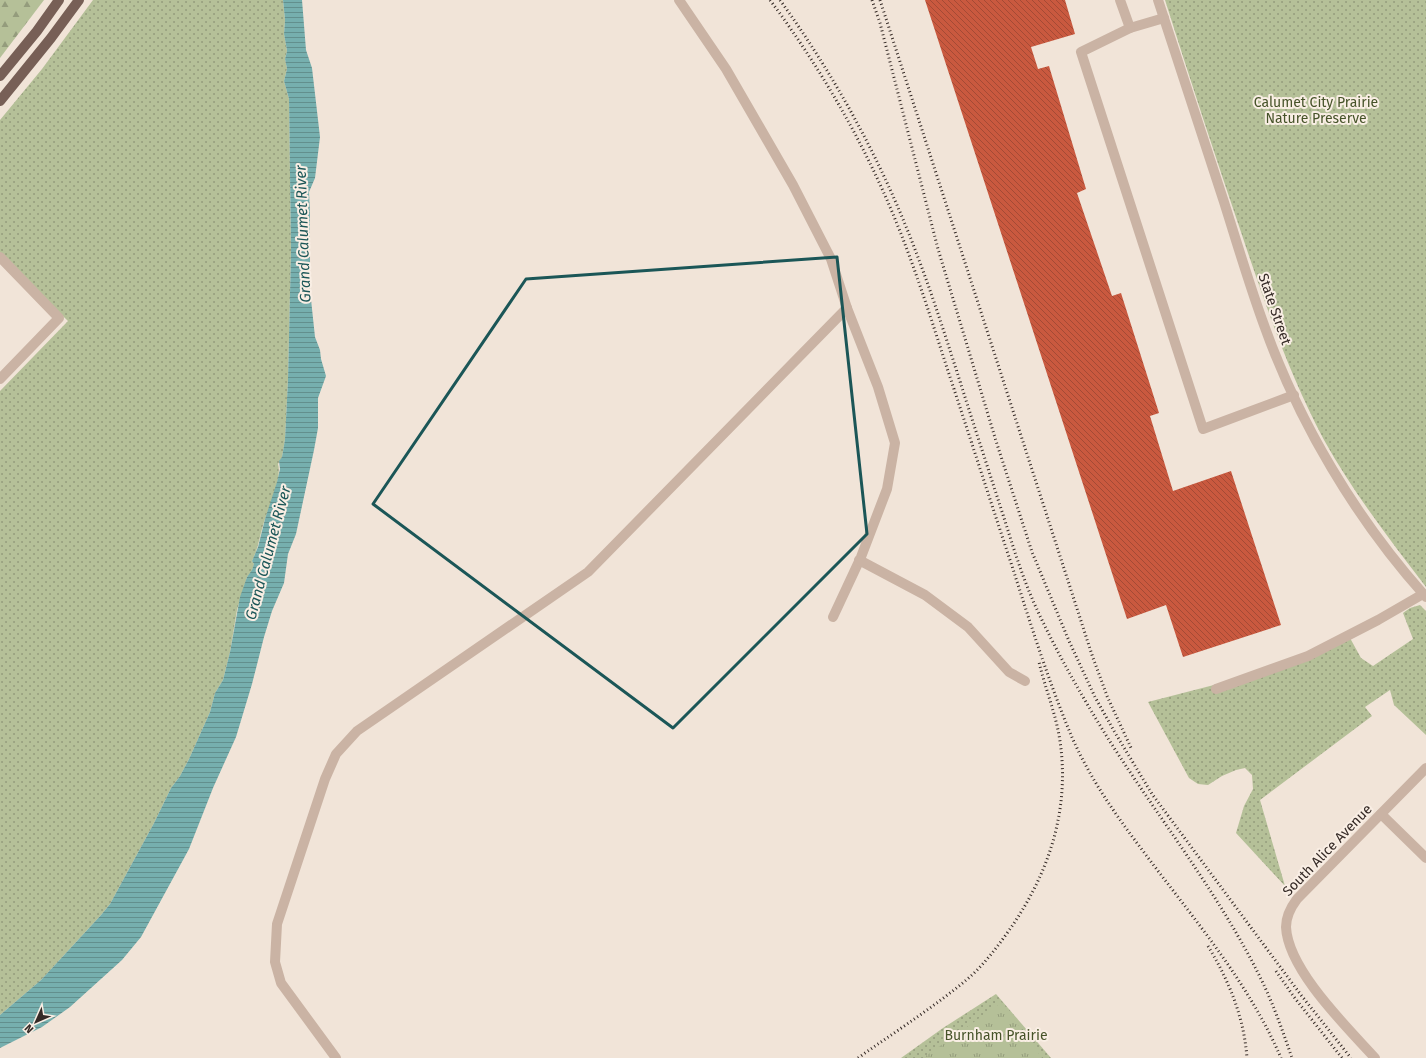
<svg xmlns="http://www.w3.org/2000/svg" width="1426" height="1058" font-family="'Fira Sans',sans-serif">
<style>
.grass{fill:url(#grass-dots)}
.forest{fill:url(#forest-firs)}
.park{fill:url(#park-tufts)}
.water{fill:url(#water-rules)}
.building{fill:url(#building-back-hatch)}
.lines{fill:none;stroke-linecap:round;stroke-linejoin:round}
.minor{stroke:#cab3a4;stroke-width:10}
.major{stroke:#775f56;stroke-width:10}
.rail{stroke:#352a26;stroke-width:3;stroke-dasharray:1 3;stroke-linecap:butt}
.marked{fill:none;stroke:#1b5657;stroke-width:3;stroke-linejoin:round}
.labels{text-anchor:middle;stroke-width:4;stroke-linejoin:round;paint-order:stroke}
.park-label{font-size:14px;fill:#465329;stroke:#f9eee4}
.street-label{font-size:14px;fill:#352a26;stroke:#f9eee4}
.water-label{font-size:15px;font-style:italic;fill:#1b5657;stroke:#f9eee4}
</style>
<defs>
<pattern id="grass-dots" width="8" height="8" patternUnits="userSpaceOnUse"><rect width="8" height="8" fill="#b5c098"/><path d="M2 2h.1M6 6h.1" fill="none" stroke="#949c7c" stroke-width="1.8" stroke-linecap="round"/></pattern>
<pattern id="forest-firs" width="22" height="20" patternUnits="userSpaceOnUse"><rect width="22" height="20" fill="#b5c098"/><path d="M5 1l3.5 6h-7zM16 11l3.5 6h-7z" fill="#949c7c"/></pattern>
<pattern id="park-tufts" width="24" height="20" patternUnits="userSpaceOnUse"><rect width="24" height="20" fill="#b5c098"/><path d="M3 7l-1-3M5 7V3M7 7l1-3M15 17l-1-3M17 17v-4M19 17l1-3" fill="none" stroke="#949c7c"/></pattern>
<pattern id="water-rules" width="6" height="5" patternUnits="userSpaceOnUse"><rect width="6" height="5" fill="#76afae"/><path d="M0 2.5h6" fill="none" stroke="#628f8d"/></pattern>
<pattern id="building-back-hatch" width="6" height="6" patternUnits="userSpaceOnUse"><rect width="6" height="6" fill="#c9593f"/><path d="M-1 5l2 2M0 0l6 6M5-1l2 2" fill="none" stroke="#a44a35"/></pattern>
</defs>
<rect width="100%" height="100%" fill="#f1e4d8"/>
<g class="grass">
<path d="M93 0H283L285 20 284 34 287 51 285 59 287 69 284 81 289 99 291 250 288 379 285 439 282 457 278 464C282 477 270 505 265 519 260 533 259 547 252 561L254 564 252 571 247 577 237 610 230 652 223 680 215 693 210 712 189 759 180 776 171 788 154 823 110 904 101 915 41 980 0 1015V391L68 321 0 255V120L42 69Z"/>
<path d="M1165 0H1426V587C1390 540 1353 492 1324 440 1290 376 1266 307 1243 238 1216 159 1190 79 1165 0Z"/>
<polygon points="1420,605 1426,611 1426,735 1394,705 1390,690 1365,707 1372,716 1260,800 1285,886 1236,833 1244,806 1253,789 1252,775 1245,768 1236,770 1222,776 1208,785 1198,784 1189,778 1148,702 1295,664 1350,638 1361,658 1373,666 1413,639 1403,613 1410,608"/>
<polygon points="996,994 1051,1058 901,1058 943,1028"/>
</g>
<polygon class="forest" points="0,0 44,0 0,58"/>
<polygon class="park" points="1002,1002 1042,1058 923,1058"/>
<polygon class="water" points="283,0 302,0 306,50 312,68 320,137 315,178 309,192 310,213 310,290 315,337 320,350 321,359 326,376 318,398 318,428 314,450 296,534 288,554 284,583 272,611 264,637 252,684 236,737 213,788 189,849 141,937 122,960 70,1007 42,1027 0,1048 0,1015 41,980 101,915 110,904 154,823 171,788 180,776 189,759 210,712 215,693 223,680 230,652 240,597 247,577 252,570 254,564 252,561 258,547 265,519 277,482 280,469 279,461 282,457 285,439 288,379 291,250 289,99 284,81 287,69 285,59 287,51 284,34 285,20"/>
<polygon class="building" points="925,0 1065,0 1075,34 1031,47 1038,69 1049,66 1086,189 1077,193 1112,296 1121,293 1159,413 1150,416 1173,491 1231,471 1281,625 1183,657 1166,605 1127,619"/>
<g class="lines">
<g class="minor">
<polyline points="679,0 726,69 793,185 831,259 847,308 878,387 895,443 887,489 861,557 833,617"/>
<polyline points="1120,0 1130,28 1164,18"/>
<path d="M1158 0C1180 67 1202 135 1224 202 1237 243 1249 284 1264 325 1299 423 1356 519 1426 597"/>
<polyline points="1130,28 1081,52 1203,429 1294,395"/>
<polyline points="0,257 59,318 0,379"/>
<polyline points="859,560 925,595 968,627 1009,672 1025,681"/>
<polyline points="1216,689 1308,656 1378,620 1423,594"/>
<polyline points="1381,814 1426,858"/>
<polyline points="336,1058 281,983 275,962 277,924 325,779 336,754 357,731 588,572 847,308"/>
<path d="M1375 1058C1347 1027 1288 970 1286 927 1286 917 1291 907 1297 899L1426 768"/>
</g>
<g class="major">
<polyline points="0,76 37,31 59,0"/>
<polyline points="0,101 51,38 79,0"/>
</g>
<g class="rail">
<path d="M770 0C816 62 856 129 887 200 911 255 929 312 947 368 969 434 990 500 1012 566 1030 622 1048 680 1071 735 1089 777 1115 814 1143 851 1192 917 1248 981 1281 1058"/>
<path d="M780 0C832 72 876 151 909 234 933 294 952 357 972 419 983 453 994 487 1005 521 1015 553 1025 585 1040 616 1060 658 1084 700 1109 740 1160 820 1220 895 1262 981 1274 1006 1283 1032 1292 1058"/>
<polyline points="872,0 880,23 938,249 996,441 1032,552 1069,641 1095,697 1114,731 1152,794 1301,995 1351,1058"/>
<polyline points="880,0 1093,658 1107,696 1132,750"/>
<path d="M1208 946C1229 981 1244 1017 1247 1058"/>
<polyline points="1276,971 1294,997 1342,1058"/>
<path d="M858 1058C896 1031 936 1006 971 976 986 962 998 946 1010 929 1049 873 1070 810 1060 741 1056 714 1045 688 1039 662"/>
</g>
</g>
<path class="marked" d="M837 257 867 534 673 728 373 504 526 279Z"/>
<g class="labels">
<g class="park-label">
<text x="1316" y="107">Calumet City Prairie<tspan x="1316" dy="16">Nature Preserve</tspan></text>
<text x="996" y="1040">Burnham Prairie</text>
</g>
<g class="street-label">
<text transform="translate(1275 309) rotate(71)" y="5">State Street</text>
<text transform="translate(1327 850) rotate(-46)" y="5">South Alice Avenue</text>
</g>
<g class="water-label">
<text transform="translate(303 234) rotate(-92)" y="5">Grand Calumet River</text>
<text transform="translate(268 553) rotate(-75)" y="5">Grand Calumet River</text>
</g>
</g>
<g transform="translate(36 1022) rotate(225)" stroke="#f9eee4" stroke-width="3" paint-order="stroke">
<path d="M0-3L7 15L0 10L-7 15Z" fill="#352a26"/>
<text y="-6" font-size="11" font-weight="bold" text-anchor="middle" fill="#352a26">N</text>
</g>
</svg>
